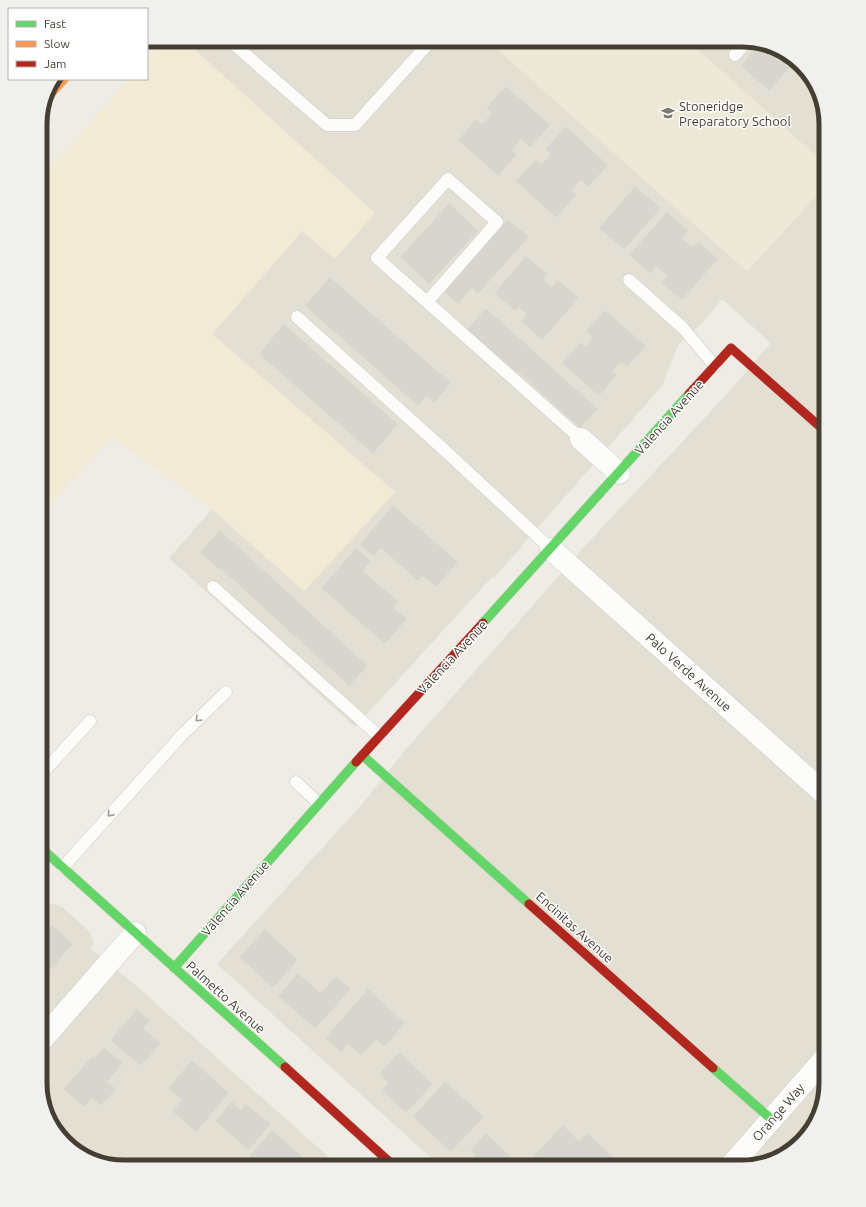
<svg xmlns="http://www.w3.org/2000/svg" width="866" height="1207" font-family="Ubuntu,sans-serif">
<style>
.residential{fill:#e3dfd2}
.commercial{fill:#f3ead6}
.education{fill:#ede9d6}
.building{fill:#d7d5ce;stroke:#d6d3cb}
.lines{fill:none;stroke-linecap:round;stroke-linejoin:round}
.lane-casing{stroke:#cccac3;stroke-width:13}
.street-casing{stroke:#cccac3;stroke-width:23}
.fast-casing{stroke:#cecabb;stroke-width:10}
.slow-casing{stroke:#cecabb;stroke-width:10}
.jam-casing{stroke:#cecabb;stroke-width:10}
.lane{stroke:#fcfcfb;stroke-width:12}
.street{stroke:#fcfcfb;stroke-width:22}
.fast{stroke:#63d668;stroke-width:9}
.slow{stroke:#ff974d;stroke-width:9}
.jam{stroke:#b3261e;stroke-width:9}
.oneway{stroke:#a09e96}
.labels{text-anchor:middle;stroke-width:3;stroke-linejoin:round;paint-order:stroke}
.poi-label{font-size:13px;fill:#443f32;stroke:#fff;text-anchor:start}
.street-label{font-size:13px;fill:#443f32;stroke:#fff}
.rim{fill:none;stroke:#443f32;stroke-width:5}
</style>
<rect width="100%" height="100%" fill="#eeece5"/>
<g class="residential">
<polygon points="184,40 487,40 747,271 826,185 826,1083 815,1125 784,1156 742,1167 441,1167 217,964 363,803 402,754 584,547 726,395 771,343 722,299 702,323 678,345 662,386 494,578 492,577 355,727 169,558 212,509 304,591 395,492 212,334 302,231 375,213"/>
<polygon points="687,40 747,40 784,51 815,82 826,124 826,165"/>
<polygon points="40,895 49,903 61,906 90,932 94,944 90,948 134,984 340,1167 119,1167 82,1156 51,1125 40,1083"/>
</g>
<polygon class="commercial" points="164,40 184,40 375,213 335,259 302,231 212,334 395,492 304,591 212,509 111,437 40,516 40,179 129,79 147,79 147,59"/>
<polygon class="education" points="487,40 687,40 826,165 826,185 747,271"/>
<g class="building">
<polygon points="760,44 784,51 794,62 769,90 742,66"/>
<polygon points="506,87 549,125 530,147 521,138 511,150 516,155 498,175 459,140 476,120 482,125 493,113 487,108"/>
<polygon points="566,127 607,165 588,186 581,179 571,190 576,195 556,217 517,181 536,160 542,165 552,154 546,149"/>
<polygon points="635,187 660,208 624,249 600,228"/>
<polygon points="449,204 477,231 429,283 401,257"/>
<polygon points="667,213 687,230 681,238 693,248 698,242 717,259 682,299 662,283 668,276 656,266 650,273 630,255"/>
<polygon points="508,220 528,237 478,293 472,287 458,303 445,292"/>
<polygon points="526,257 547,274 542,280 551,288 558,281 578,298 542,339 522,321 528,314 518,306 515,310 495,293"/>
<polygon points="330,278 450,383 434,402 426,395 418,405 306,306"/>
<polygon points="486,309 597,409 580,427 517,370 516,372 468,329"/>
<polygon points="605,311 645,346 627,366 621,361 612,371 616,375 599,395 563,363 581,343 586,347 594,337 587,331"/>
<polygon points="284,325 397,424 373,453 260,354"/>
<polygon points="393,506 457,562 436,586 422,575 418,580 381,547 374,556 361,544"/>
<polygon points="220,531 367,666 349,685 220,567 219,569 201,552"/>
<polygon points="356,549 370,561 362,571 397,601 392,607 406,619 385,643 322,588"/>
<polygon points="52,926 72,944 40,980 40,939"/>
<polygon points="265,930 297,960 273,987 240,957"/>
<polygon points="298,974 321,994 336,977 350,989 315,1028 279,996"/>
<polygon points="368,990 404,1023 384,1046 376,1038 361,1055 348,1043 341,1051 326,1038"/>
<polygon points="137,1010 149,1021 142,1028 160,1043 141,1065 111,1040"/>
<polygon points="104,1048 122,1063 106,1082 115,1089 101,1105 92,1097 84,1106 64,1089 92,1057 94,1059"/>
<polygon points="399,1053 432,1084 406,1112 383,1090 389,1083 380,1074"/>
<polygon points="192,1061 228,1093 196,1131 173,1111 183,1100 169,1088"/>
<polygon points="445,1082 483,1117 451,1151 414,1117"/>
<polygon points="232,1102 241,1111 246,1105 270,1124 249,1149 216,1121"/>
<polygon points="563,1126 579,1142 587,1134 621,1165 620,1167 534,1167 529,1162"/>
<polygon points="272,1131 304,1159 297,1167 255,1167 247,1160"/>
<polygon points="486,1134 520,1166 519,1167 471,1167 468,1164 476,1155 471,1150"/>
</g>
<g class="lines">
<g class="lane-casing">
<g id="lane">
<polyline points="229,40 327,125 355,125 428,44 427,40"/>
<polyline points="735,55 748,40"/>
<polyline points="629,280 683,328 715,366"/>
<polyline points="427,302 377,258 448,179 497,222 427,302 581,439"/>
<polyline points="297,317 441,447 551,549"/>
<polyline points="213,587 379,736"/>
<polyline points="40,776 90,721"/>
<polyline points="296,782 318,803"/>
<polyline points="63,867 182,735 226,692"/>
</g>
</g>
<g class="street-casing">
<g id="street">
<polyline points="581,439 619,473"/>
<polyline points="551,549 826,795"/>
<polyline points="40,1042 135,933"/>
<polyline points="730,1167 826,1057"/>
</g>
</g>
<g class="fast-casing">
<g id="fast">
<polyline points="483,623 689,394"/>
<polyline points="362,755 529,904"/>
<polyline points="40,847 285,1067"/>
<polyline points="174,968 356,762"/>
<polyline points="713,1068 771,1119"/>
</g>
</g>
<g class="slow-casing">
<polyline id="slow" points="45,100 64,79"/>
</g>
<g class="jam-casing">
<g id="jam">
<polyline points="689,394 731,348 826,432"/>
<polyline points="356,762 483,623"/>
<polyline points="529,904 713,1068"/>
<polyline points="285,1067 395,1167"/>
</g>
</g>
<use href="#lane" class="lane"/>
<use href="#street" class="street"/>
<use href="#fast" class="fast"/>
<use href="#slow" class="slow"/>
<use href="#jam" class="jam"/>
</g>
<defs><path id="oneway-chevron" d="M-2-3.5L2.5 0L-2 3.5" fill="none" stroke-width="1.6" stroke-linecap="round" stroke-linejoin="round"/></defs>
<g class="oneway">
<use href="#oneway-chevron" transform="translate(198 719) rotate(136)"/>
<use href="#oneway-chevron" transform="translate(110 814) rotate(132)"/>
</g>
<defs>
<g id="school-bare" transform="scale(1.08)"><path d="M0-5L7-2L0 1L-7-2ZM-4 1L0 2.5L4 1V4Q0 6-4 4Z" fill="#807c71" stroke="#fff" stroke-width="2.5" paint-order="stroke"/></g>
</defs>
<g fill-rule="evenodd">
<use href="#school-bare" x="668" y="113"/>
</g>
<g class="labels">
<g class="poi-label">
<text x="679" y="111">Stoneridge<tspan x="679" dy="15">Preparatory School</tspan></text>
</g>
<g class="street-label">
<text transform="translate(669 417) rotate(-48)" y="5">Valencia Avenue</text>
<text transform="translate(452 657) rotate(-47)" y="5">Valencia Avenue</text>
<text transform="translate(689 672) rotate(42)" y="5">Palo Verde Avenue</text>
<text transform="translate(235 898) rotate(-49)" y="5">Valencia Avenue</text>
<text transform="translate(575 927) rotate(42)" y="5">Encinitas Avenue</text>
<text transform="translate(226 997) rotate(42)" y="5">Palmetto Avenue</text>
<text transform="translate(778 1112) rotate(-49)" y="5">Orange Way</text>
</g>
</g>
<path d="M0 0H866V1207H0ZM124 47H742A77 77 0 0 1 819 124V1083A77 77 0 0 1 742 1160H124A77 77 0 0 1 47 1083V124A77 77 0 0 1 124 47Z" fill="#f0f0ef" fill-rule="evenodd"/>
<path class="rim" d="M124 47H742A77 77 0 0 1 819 124V1083A77 77 0 0 1 742 1160H124A77 77 0 0 1 47 1083V124A77 77 0 0 1 124 47Z"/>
<rect x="8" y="8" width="140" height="72" fill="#ffffff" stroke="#b4b2ad"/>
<rect x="16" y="21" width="20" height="6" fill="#63d668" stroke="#b4b2ad"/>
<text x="44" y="28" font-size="12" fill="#443f32">Fast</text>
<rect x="16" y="41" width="20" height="6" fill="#ff974d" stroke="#b4b2ad"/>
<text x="44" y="48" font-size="12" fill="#443f32">Slow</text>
<rect x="16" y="61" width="20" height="6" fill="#b3261e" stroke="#b4b2ad"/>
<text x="44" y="68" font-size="12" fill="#443f32">Jam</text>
</svg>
